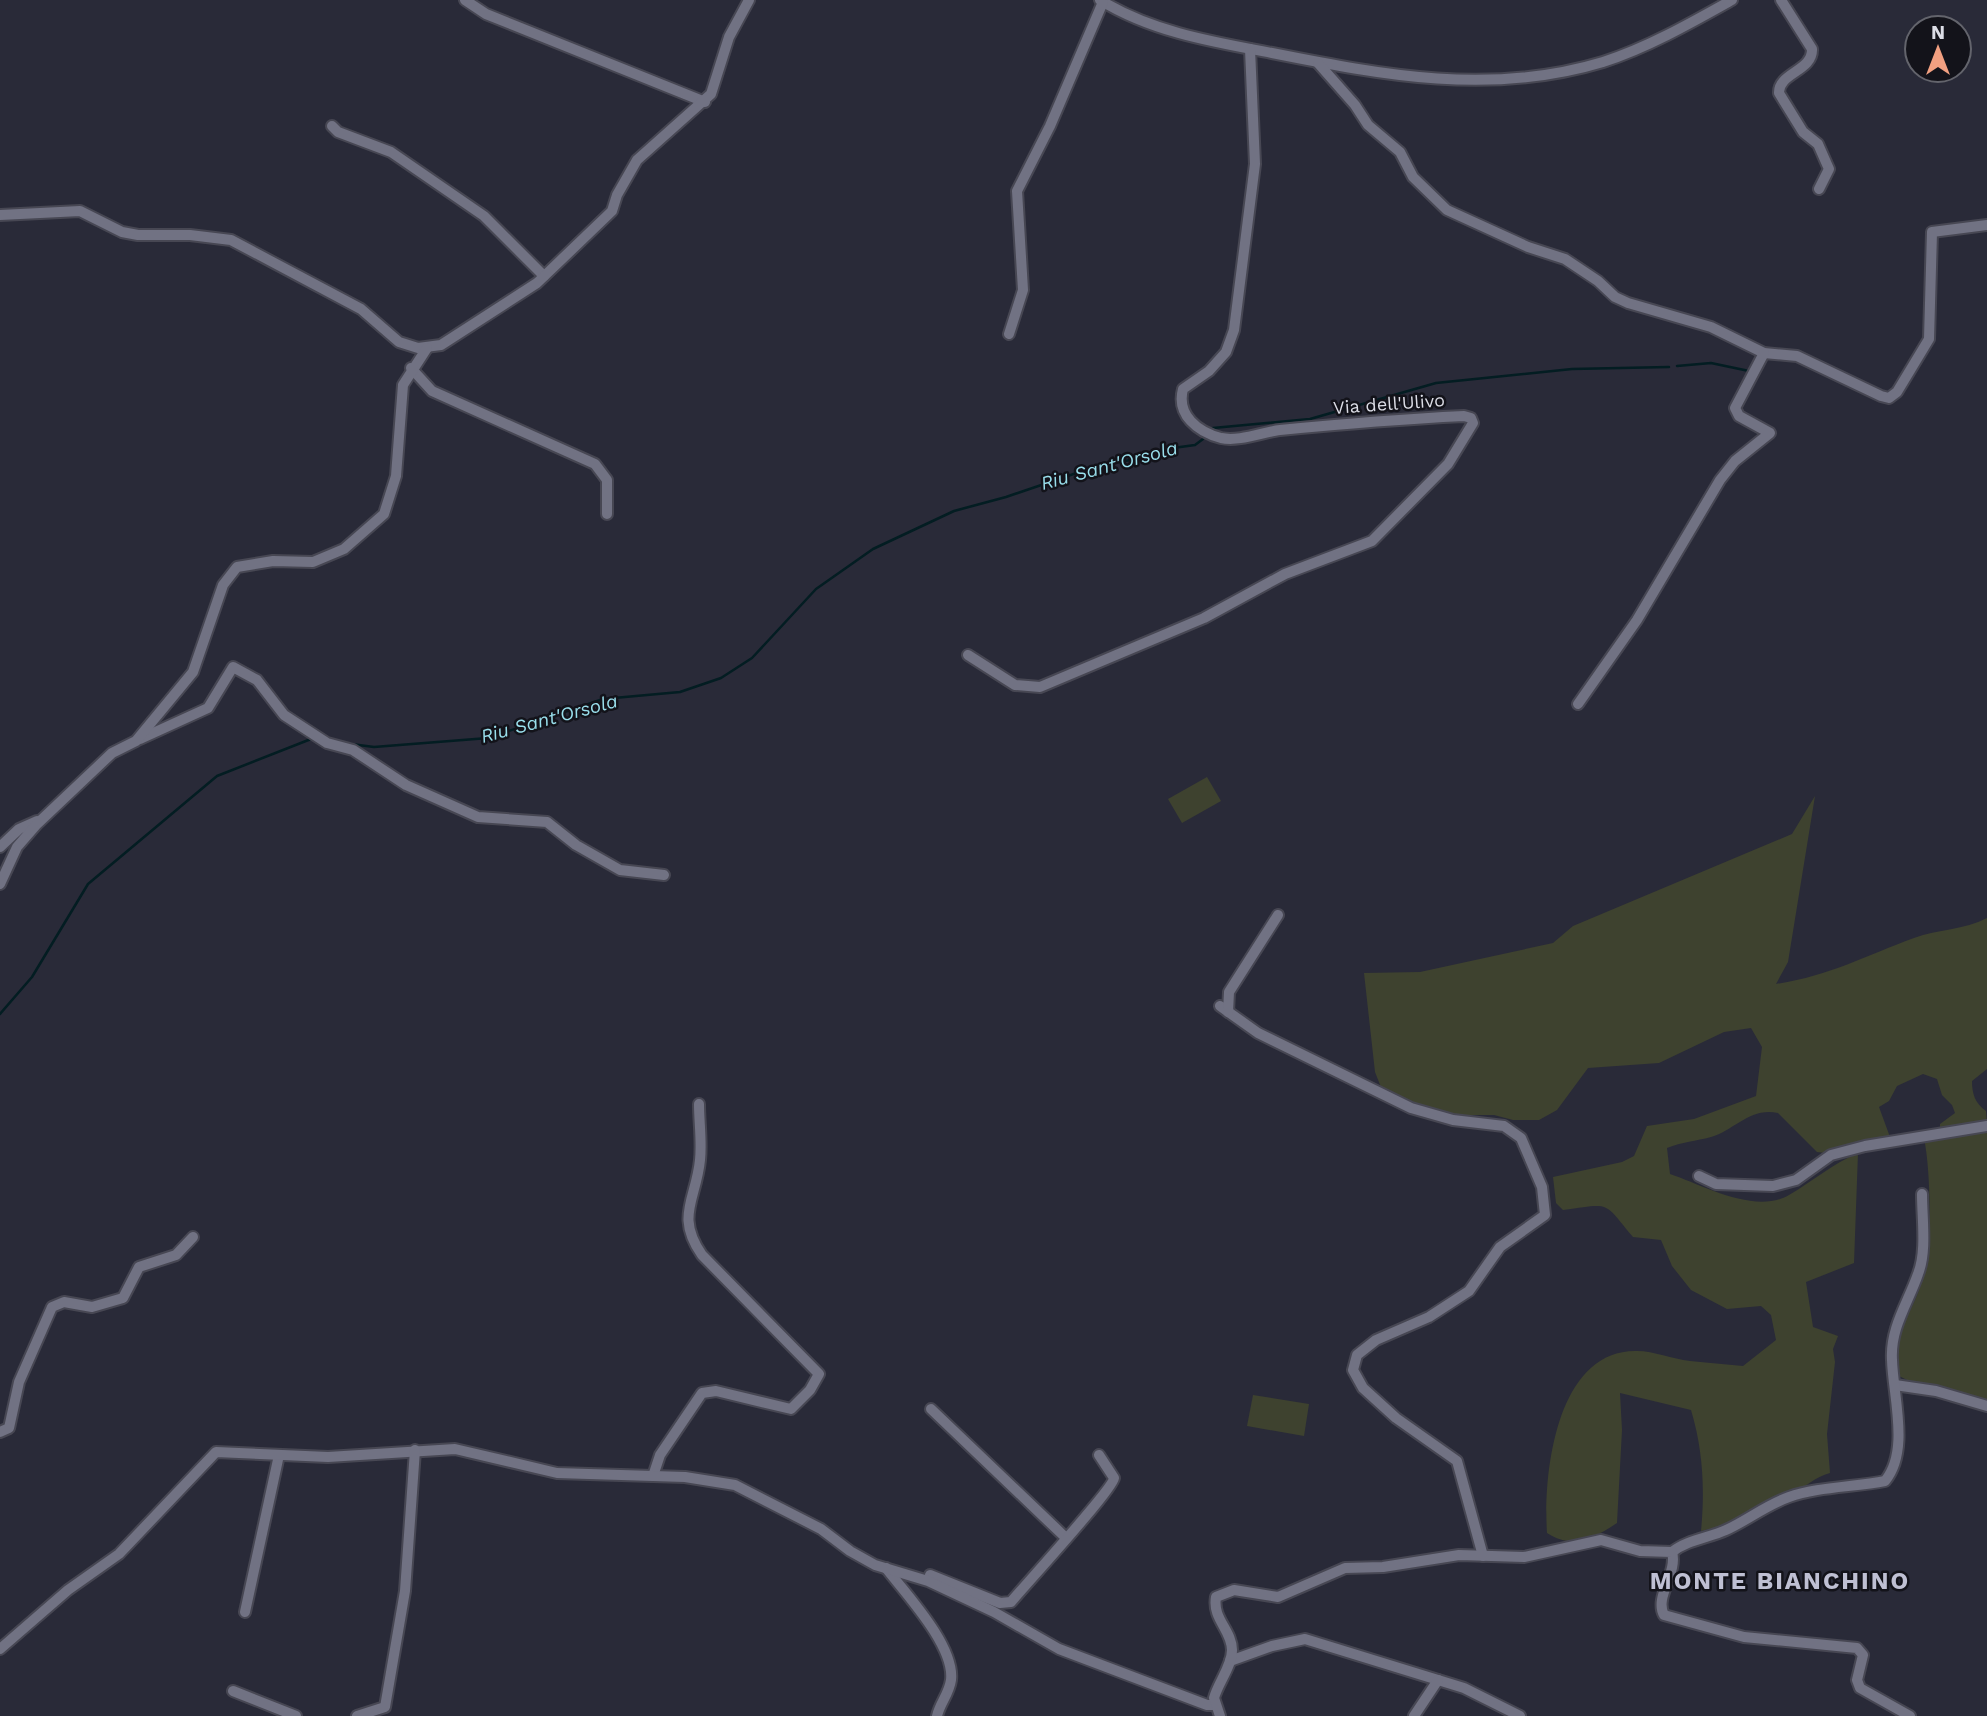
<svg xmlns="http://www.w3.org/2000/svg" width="1987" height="1716" font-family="'Work Sans',sans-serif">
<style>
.green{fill:#3e422f}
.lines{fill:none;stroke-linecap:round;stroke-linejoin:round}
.stream{stroke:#031d22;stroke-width:2.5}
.street-casing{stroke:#474753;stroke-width:14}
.street{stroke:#717283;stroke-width:10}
.labels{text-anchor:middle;stroke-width:5;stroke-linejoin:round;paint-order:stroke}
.street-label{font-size:18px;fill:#dcdde6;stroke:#13131a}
.water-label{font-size:19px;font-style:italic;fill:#99dfec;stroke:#13131a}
.district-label{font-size:24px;font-weight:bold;letter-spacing:2px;fill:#bfc0d3;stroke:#13131a}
</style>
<rect width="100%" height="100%" fill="#292a38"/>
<g class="green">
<polygon points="1207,777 1221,801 1182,823 1168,799"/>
<path d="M1815 796 1788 962 1776 984C1829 976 1865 956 1914 938 1938 929 1964 930 1987 918V1069L1972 1081C1972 1094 1975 1103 1986 1111L1987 1123 1940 1132V1124L1955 1113 1952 1105 1942 1095 1937 1079 1923 1074 1897 1086 1889 1101 1879 1107 1890 1137 1885 1141 1833 1148 1826 1153 1817 1152 1778 1113C1750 1107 1735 1130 1711 1137 1696 1141 1682 1142 1667 1148L1670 1174C1703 1185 1755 1215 1789 1195 1813 1181 1832 1164 1858 1153L1854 1263 1806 1282 1813 1327 1838 1336 1833 1349 1835 1362 1827 1434 1830 1473C1815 1477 1805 1487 1792 1495 1764 1513 1734 1524 1701 1531 1705 1489 1703 1450 1691 1410L1620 1393 1622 1430 1617 1523C1594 1538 1573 1550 1547 1533 1543 1475 1556 1349 1637 1351 1654 1351 1672 1359 1690 1361 1707 1363 1725 1364 1743 1366L1776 1340 1771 1315 1761 1306 1727 1309 1691 1290 1672 1266 1661 1240 1633 1237C1603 1201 1612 1203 1563 1210L1556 1203 1553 1177 1622 1162 1634 1156 1647 1126 1694 1119 1756 1096 1762 1047 1751 1028 1724 1032 1659 1063 1588 1068 1557 1110 1539 1120H1513L1494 1115H1436L1384 1095 1375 1072 1364 973 1420 972 1553 943 1573 926 1792 834Z"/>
<path d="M1987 1128V1401L1913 1383 1899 1376C1891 1330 1912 1317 1923 1278 1932 1246 1931 1172 1924 1138Z"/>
<polygon points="1253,1395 1309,1404 1304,1436 1247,1426"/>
</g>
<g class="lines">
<g class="stream">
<polyline points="1677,366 1711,363 1749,371"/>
<polyline points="1213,428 1310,419 1436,383 1572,369 1669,367"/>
<polyline points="351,744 374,747 488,738 603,699 680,692 721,678 752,658 816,589 873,549 954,511 1006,497 1103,464 1152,457 1173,448 1195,445 1203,439"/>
<polyline points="0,1014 32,977 88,884 217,776 311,739"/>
</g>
<g class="street-casing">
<g id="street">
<polyline points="465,0 486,14 705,102"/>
<path d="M1100 0C1152 32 1213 42 1272 53 1383 75 1491 96 1603 62 1647 48 1691 23 1732 0"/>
<path d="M1781 0 1812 49C1813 71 1778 73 1779 93L1803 132 1818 144 1829 169 1819 189"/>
<polyline points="1318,63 1355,105 1368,125 1400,152 1413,177 1447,210 1528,247 1565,259 1598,281 1615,297 1628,303 1711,327 1764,353 1797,356 1881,396 1889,398 1897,392 1929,339 1932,232 1987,225"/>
<polyline points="332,126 338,132 391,152 484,216 544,276"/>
<polyline points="0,215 80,211 122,232 138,235 190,235 231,240 361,309 399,342 418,348 441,345 537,283 612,211 617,195 637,160 711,94 729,37 749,0"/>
<polyline points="1009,334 1023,290 1017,191 1050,126 1103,2"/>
<polyline points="411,368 432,391 595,464 607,480 607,514"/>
<path d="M968 655 1015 685 1040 687 1204 618 1285 574 1372 541 1448 464 1473 423 1471 418 1464 416C1403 419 1341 424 1280 430 1263 432 1239 442 1221 438 1198 432 1176 415 1183 389L1209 371 1226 352 1234 330 1255 164 1250 49"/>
<polyline points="1578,704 1637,620 1720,480 1735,461 1770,433 1739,416 1735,408 1764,353"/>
<polyline points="140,739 208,708 233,667 257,680 284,715 327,743 353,750 406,785 478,817 547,822 576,845 620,870 664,875"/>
<polyline points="0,847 19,829 37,821"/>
<polyline points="0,884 17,847 37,824 112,753 136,741 193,672 223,585 237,567 273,561 313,562 344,549 384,514 396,476 403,385 427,348"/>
<polyline points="1220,1006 1258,1033 1411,1108 1453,1120 1504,1126 1521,1138 1542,1187 1545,1215 1500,1247 1469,1291 1429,1317 1376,1340 1357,1355 1353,1370 1363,1388 1396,1418 1457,1461 1483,1556"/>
<polyline points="1228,1012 1229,992 1278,915"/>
<polyline points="1699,1176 1716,1184 1773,1186 1796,1180 1831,1155 1865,1146 1987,1126"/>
<polyline points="1895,1385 1936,1391 1987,1406"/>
<polyline points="931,1409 1065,1537"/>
<polyline points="0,1432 9,1428 19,1382 52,1307 64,1302 92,1307 123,1298 139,1267 176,1255 193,1237"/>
<path d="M653 1476 660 1455 702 1393 716 1391 791 1409 810 1390 819 1374 702 1255C675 1216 696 1200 700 1160 702 1142 699 1122 699 1104"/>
<path d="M1672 1552C1687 1540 1708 1538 1726 1530 1748 1520 1766 1505 1789 1497 1816 1487 1855 1487 1885 1481 1910 1451 1893 1396 1892 1360 1890 1328 1908 1303 1918 1274 1927 1251 1922 1219 1922 1194"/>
<path d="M886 1568C906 1594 955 1646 951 1680 949 1694 940 1703 937 1716"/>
<path d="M930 1575 1000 1603 1011 1602C1026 1584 1113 1489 1114 1478L1099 1455"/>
<polyline points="245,1612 279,1455"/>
<polyline points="0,1649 68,1590 119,1554 216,1452 328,1457 455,1449 557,1473 685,1477 735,1485 821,1529 850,1551 875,1565 928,1581 994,1612 1059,1649 1207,1705 1214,1705"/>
<polyline points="1230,1661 1272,1646 1305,1639 1464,1688 1520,1716"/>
<polyline points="233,1691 296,1716"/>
<polyline points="357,1716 385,1707 405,1591 415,1450"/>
<path d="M1220 1716 1214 1698C1218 1683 1232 1666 1232 1650 1232 1630 1212 1619 1216 1597L1234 1590 1278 1597 1345 1568 1383 1567 1459 1555 1524 1557 1601 1540 1640 1551 1672 1552C1678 1573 1654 1597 1664 1615L1744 1637 1857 1648 1863 1655 1857 1680 1860 1688 1910 1716"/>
<polyline points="1414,1716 1438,1680"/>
</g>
</g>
<use href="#street" class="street"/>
</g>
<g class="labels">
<g class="street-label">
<text transform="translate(1389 404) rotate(-4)" y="6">Via dell'Ulivo</text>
</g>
<g class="water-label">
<text transform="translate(1109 465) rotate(-15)" y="7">Riu Sant'Orsola</text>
<text transform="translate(549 718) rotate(-15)" y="7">Riu Sant'Orsola</text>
</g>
<g class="district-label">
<text x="1780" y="1589">MONTE BIANCHINO</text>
</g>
</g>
<g transform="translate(1938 49)"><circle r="33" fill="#13131a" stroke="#63646c" stroke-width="2"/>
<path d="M0-5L12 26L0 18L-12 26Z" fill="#f2a081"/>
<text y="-10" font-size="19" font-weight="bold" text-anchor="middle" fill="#dcdde6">N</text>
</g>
</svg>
